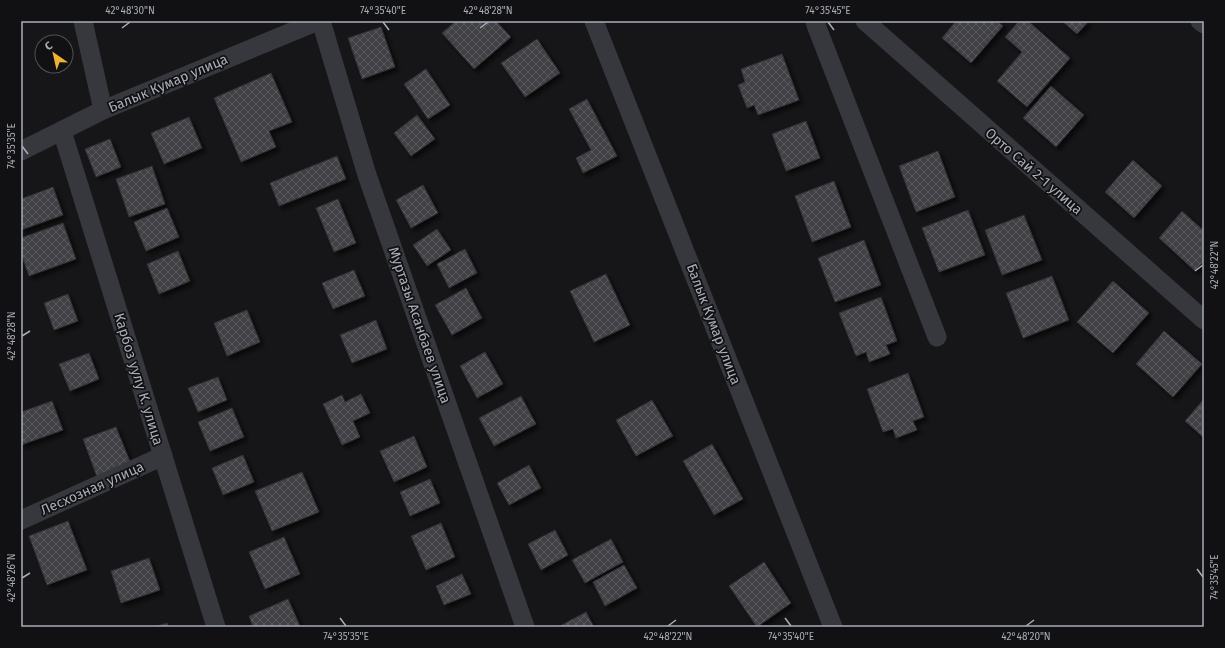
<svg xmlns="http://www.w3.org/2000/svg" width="1225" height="648" font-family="'Fira Sans',sans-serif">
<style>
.building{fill:url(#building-cross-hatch);stroke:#303034;filter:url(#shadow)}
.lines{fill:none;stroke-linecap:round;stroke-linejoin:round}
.street{stroke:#37383d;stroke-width:19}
.ticks{fill:none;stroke:#a8adb8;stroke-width:1.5}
.labels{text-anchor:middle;stroke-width:3.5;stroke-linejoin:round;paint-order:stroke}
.street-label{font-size:14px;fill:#a8adb8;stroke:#111113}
.neatline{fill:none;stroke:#a8adb8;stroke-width:1.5}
.ticks-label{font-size:10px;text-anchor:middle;fill:#a8adb8}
</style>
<defs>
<pattern id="building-cross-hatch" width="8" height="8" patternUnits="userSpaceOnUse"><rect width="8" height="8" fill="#404145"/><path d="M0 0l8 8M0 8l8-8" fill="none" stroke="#595a5e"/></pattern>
<filter id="shadow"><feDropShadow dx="3.5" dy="3.5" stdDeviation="2" flood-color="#0009"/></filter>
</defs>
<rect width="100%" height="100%" fill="#161618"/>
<g class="building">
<polygon points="456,21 496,21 511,37 474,69 442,33"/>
<polygon points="956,21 997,21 1003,26 971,63 942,38"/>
<polygon points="1019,21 1028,21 1070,58 1027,107 997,81 1022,52 1005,37"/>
<polygon points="1062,21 1089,21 1077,34"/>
<polygon points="381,27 395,67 362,79 348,38"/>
<polygon points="537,39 560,73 525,97 501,63"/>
<polygon points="782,54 799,100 758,115 754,105 747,108 738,85 745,82 741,69"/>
<polygon points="426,69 450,105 428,119 404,84"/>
<polygon points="271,73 292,122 269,131 276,147 241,162 214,98"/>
<polygon points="1051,86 1084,115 1056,147 1023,118"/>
<polygon points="587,99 617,156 583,173 576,158 591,150 569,109"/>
<polygon points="417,115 435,139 411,156 394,133"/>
<polygon points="189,117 202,148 164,164 151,133"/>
<polygon points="806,121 820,158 786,171 772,134"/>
<polygon points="110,139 121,167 96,177 85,149"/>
<polygon points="938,151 955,197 916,212 899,166"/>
<polygon points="337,156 346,179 279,206 270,183"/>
<polygon points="1133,160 1162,186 1134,218 1105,192"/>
<polygon points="152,166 165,204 129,217 116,179"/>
<polygon points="834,181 851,227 812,242 795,196"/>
<polygon points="423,185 438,213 411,228 396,200"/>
<polygon points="53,187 63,215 21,230 21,199"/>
<polygon points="338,199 356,243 334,252 316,208"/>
<polygon points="167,208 179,237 146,251 134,222"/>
<polygon points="968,210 985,255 939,272 922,228"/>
<polygon points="1182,211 1204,231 1204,261 1195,271 1159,238"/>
<polygon points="1024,215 1042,260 1002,275 985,230"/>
<polygon points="63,223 76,259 29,276 21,253 21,238"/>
<polygon points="437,229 451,250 427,266 413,245"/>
<polygon points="864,240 881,285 835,302 818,258"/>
<polygon points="465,249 477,273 449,288 437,264"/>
<polygon points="178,251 190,281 159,294 147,264"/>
<polygon points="354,270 365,296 333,309 322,283"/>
<polygon points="606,274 630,325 594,342 570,291"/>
<polygon points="1052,276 1069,320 1023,338 1006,293"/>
<polygon points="1113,281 1149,313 1113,353 1077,322"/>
<polygon points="466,288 482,318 452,335 435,305"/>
<polygon points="68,294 78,321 54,330 44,303"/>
<polygon points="881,297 897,341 886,345 890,354 869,362 866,352 856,356 839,313"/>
<polygon points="247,310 260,342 227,356 214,323"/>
<polygon points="376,320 387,349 352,363 340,335"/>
<polygon points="1164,331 1202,364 1173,397 1136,364"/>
<polygon points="485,352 503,384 477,398 460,366"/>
<polygon points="89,353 99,379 70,391 59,364"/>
<polygon points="908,373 924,417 913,421 917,430 896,438 893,429 883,432 867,389"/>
<polygon points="218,377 227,400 198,412 188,388"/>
<polygon points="361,394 370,413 353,421 360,437 342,445 323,404 342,395 345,402"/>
<polygon points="521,396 536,424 494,446 479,418"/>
<polygon points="1204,399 1204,438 1185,421"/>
<polygon points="652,400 673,436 636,456 616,420"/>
<polygon points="52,401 63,430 21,445 21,412"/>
<polygon points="232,408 244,437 210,451 198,422"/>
<polygon points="116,427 131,464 97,477 83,439"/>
<polygon points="414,436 427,467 394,482 380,451"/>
<polygon points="712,444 743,499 714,515 683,461"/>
<polygon points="243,455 254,482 223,495 212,468"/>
<polygon points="529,465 541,488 509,505 497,483"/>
<polygon points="302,472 319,512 272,531 255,491"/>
<polygon points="430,479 440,503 410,516 400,492"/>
<polygon points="68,521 87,570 47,585 29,536"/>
<polygon points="441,523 455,557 426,570 411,536"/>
<polygon points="555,530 568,555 541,570 528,544"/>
<polygon points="284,537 300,574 265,589 249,552"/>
<polygon points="611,539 623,562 585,583 572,560"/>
<polygon points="149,558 160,590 121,603 111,571"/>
<polygon points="764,562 791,603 757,627 729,586"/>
<polygon points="624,565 637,588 605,606 593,582"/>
<polygon points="462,574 471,594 444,605 436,586"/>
<polygon points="288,599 300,626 253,627 249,616"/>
<polygon points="586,612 594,627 558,627"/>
<polygon points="167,623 169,627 154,627"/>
</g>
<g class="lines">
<g class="street">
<polyline points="83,21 103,110"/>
<polyline points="321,21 367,175 525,627"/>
<polyline points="594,21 833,627"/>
<polyline points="815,21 816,25 937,337"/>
<polyline points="865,21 1204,320"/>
<polyline points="1200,21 1204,24"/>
<polyline points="62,131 216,627"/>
<polyline points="21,151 103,110 318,21"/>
<polyline points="21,520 163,456"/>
</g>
</g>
<path class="ticks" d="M383 22 389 30M828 22 834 30M122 28 130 22M480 28 488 22M22 146 28 154M1195 271 1203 265M22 336 30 331M1197 569 1203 577M22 578 30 573M340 618 346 626M785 618 791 626M668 626 676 620M1026 626 1034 620"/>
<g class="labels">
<g class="street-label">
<text transform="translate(168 83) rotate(-23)" y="5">Балык Кумар улица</text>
<text transform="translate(1034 171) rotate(41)" y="5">Орто Сай 2-1 улица</text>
<text transform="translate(714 324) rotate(69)" y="5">Балык Кумар улица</text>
<text transform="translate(420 325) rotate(71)" y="5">Муртазы Асанбаев улица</text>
<text transform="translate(139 379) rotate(73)" y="5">Карбоз уулу К. улица</text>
<text transform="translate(92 488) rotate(-24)" y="5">Лесхозная улица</text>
</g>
</g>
<rect width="1225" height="648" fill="none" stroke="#111113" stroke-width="44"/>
<g transform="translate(54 54) rotate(326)"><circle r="19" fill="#111113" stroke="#4d4f55"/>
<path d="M0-3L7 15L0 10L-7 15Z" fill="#f2b134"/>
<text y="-6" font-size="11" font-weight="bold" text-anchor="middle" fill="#a8adb8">С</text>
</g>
<rect x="22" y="22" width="1181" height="604" class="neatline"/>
<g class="ticks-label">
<text x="130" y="14">42°48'30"N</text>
<text x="383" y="14">74°35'40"E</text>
<text x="488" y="14">42°48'28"N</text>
<text x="828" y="14">74°35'45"E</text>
<text transform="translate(11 146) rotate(-90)" y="4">74°35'35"E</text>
<text transform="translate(1214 265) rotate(-90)" y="4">42°48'22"N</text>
<text transform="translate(11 336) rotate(-90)" y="4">42°48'28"N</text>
<text transform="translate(1214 577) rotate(-90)" y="4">74°35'45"E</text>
<text transform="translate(11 578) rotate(-90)" y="4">42°48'26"N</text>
<text x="346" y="640">74°35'35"E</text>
<text x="668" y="640">42°48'22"N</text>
<text x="791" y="640">74°35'40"E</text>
<text x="1026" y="640">42°48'20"N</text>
</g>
</svg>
